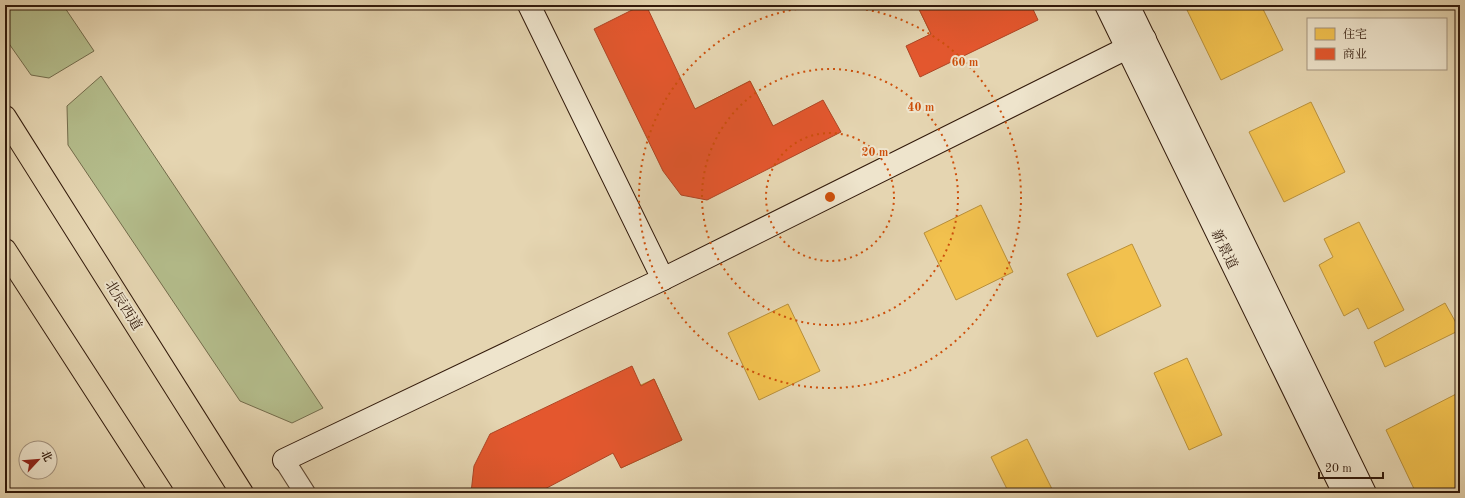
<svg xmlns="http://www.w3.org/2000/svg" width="1465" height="498" font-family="'Old Standard TT','Noto Serif SC',serif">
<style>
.green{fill:#b4bd8c;stroke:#736c4c}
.homes{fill:#f2c14e;stroke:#b88f3a}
.shops{fill:#e4572e;stroke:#af4524}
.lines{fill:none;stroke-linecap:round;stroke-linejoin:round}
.street-casing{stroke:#5f4934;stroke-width:22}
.secondary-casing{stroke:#321a0b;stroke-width:24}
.primary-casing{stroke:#321a0b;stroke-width:24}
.street{stroke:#eee4cc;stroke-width:20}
.secondary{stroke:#eee4cc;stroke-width:22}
.primary{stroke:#e5d5b1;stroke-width:22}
.ring{fill:none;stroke:#cd500c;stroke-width:2;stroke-dasharray:2 4}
.labels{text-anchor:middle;stroke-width:4;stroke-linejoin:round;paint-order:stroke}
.street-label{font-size:14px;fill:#321a0b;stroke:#eee4cc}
.centre{fill:#cd500c;stroke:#eee4cc;stroke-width:2}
.ring-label{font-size:12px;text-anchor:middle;font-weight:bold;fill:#cd500c;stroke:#eee4cc;stroke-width:4;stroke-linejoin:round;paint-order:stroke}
</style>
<rect width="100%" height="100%" fill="#e5d5b1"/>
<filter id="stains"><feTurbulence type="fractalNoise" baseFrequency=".005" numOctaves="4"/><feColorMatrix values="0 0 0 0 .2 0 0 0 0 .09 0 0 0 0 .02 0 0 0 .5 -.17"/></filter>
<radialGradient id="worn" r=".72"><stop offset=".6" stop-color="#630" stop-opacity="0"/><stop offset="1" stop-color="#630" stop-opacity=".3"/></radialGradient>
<g class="green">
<polygon points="5,5 63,5 94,51 49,78 31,75 5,38"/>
<polygon points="101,76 323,408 292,423 240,401 68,145 67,106"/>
</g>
<g class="homes">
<polygon points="917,5 992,5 931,34"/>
<polygon points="1196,5 1261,5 1283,50 1221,80 1187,10"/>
<polygon points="1453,5 1460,5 1460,20"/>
<polygon points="750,81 781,142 726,170 695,109"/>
<polygon points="1311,102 1345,172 1284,202 1249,132"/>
<polygon points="981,205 1013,272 956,300 924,233"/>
<polygon points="1359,222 1404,310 1368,329 1358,308 1344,316 1319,265 1333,257 1324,239"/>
<polygon points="1132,244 1161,306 1097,337 1067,274"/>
<polygon points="1445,303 1460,330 1385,367 1374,342"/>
<polygon points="788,304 820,371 759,400 728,333"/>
<polygon points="1187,358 1222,435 1189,450 1154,373"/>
<polygon points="654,379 682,440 621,468 593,407"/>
<polygon points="1460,392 1460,493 1416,493 1386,430"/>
<polygon points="1027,439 1054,493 1009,493 991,457"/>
</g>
<g class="shops">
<polygon points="642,5 646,5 695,109 750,81 773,126 823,100 841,132 707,200 681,195 663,171 594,29"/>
<polygon points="917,5 1031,5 1038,20 920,77 906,46 931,34"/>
<polygon points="632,366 641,386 654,379 682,440 621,468 613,453 541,491 542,493 471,493 474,466 490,434"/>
</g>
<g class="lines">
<g class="street-casing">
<polyline id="street" points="284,460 305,493"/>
</g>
<g class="secondary-casing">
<g id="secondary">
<polyline points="529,5 663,279"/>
<polyline points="1106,5 1344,493"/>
<polyline points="1128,5 1365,493"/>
<polyline points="284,460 663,279 1145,39"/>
</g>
</g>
<g class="primary-casing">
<g id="primary">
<polyline points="5,117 242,493"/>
<polyline points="5,250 162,493"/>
</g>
</g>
<use href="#street" class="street"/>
<use href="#secondary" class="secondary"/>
<use href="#primary" class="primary"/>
</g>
<g class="ring">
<circle cx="830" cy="197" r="64"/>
<circle cx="830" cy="197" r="128"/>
<circle cx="830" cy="197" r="191"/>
</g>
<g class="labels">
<g class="street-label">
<text transform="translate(1225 249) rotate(64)" y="5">新景道</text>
<text transform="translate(124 305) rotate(58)" y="5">北辰西道</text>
</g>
</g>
<circle cx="830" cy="197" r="6" class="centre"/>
<g class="ring-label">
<text x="965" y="66">60 m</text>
<text x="921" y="111">40 m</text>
<text x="875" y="156">20 m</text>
</g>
<rect width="1465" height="498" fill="none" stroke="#e5d5b1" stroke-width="20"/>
<rect x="6" y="6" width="1453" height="486" fill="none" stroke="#321a0b" stroke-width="2"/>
<rect x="10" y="10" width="1445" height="478" fill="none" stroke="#321a0b"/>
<rect x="1307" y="18" width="140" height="52" fill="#eee4cc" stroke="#a3937f"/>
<rect x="1315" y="28" width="20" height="12" fill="#f2c14e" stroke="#a3937f"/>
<text x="1343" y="38" font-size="12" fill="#321a0b">住宅</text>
<rect x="1315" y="48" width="20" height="12" fill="#e4572e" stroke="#a3937f"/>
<text x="1343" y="58" font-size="12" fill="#321a0b">商业</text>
<g transform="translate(38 460) rotate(64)"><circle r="19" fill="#eee4cc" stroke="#a3937f"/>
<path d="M0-3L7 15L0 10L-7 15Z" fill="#8f2418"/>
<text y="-6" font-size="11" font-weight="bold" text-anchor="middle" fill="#321a0b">北</text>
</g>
<path d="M1319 472v6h64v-6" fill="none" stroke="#321a0b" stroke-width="2"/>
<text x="1325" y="472" font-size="12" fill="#321a0b" stroke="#eee4cc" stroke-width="3" paint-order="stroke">20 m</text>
<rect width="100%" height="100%" filter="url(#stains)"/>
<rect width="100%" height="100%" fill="url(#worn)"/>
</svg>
